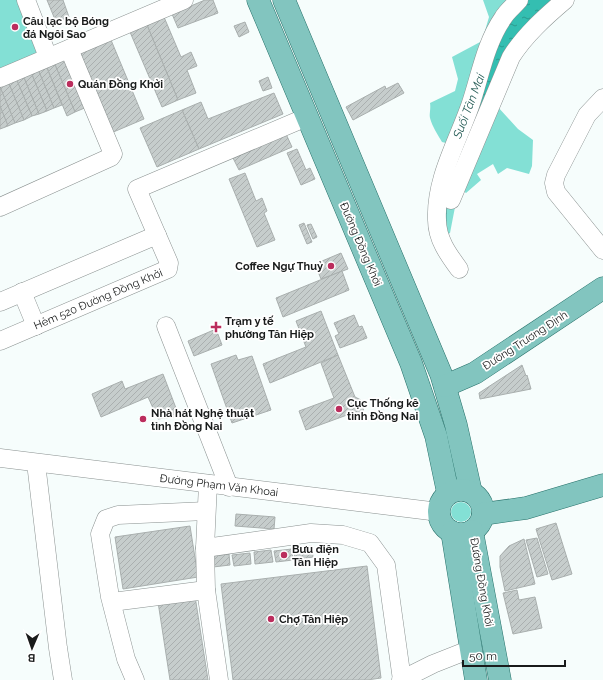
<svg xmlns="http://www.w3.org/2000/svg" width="603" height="680" font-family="Raleway,sans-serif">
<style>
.green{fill:#83e0d5}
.water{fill:url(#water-ripples)}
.building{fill:url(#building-hatch);stroke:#a9afae}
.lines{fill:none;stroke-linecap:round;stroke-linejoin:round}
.minor-casing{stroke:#8a9190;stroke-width:19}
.major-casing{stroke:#27716a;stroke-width:23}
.minor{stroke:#fff;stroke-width:18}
.major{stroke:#82c5bf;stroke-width:22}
.poi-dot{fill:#bb2d5d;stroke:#fff;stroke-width:1.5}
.labels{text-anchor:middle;stroke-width:3.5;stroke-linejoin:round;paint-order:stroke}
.poi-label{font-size:11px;font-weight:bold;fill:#191b1b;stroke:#fff;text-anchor:start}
.street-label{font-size:11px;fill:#191b1b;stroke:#fff}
.water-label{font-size:12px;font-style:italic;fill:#275d57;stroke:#fff}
</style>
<defs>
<pattern id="water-ripples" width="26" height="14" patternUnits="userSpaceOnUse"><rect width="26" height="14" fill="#34beb1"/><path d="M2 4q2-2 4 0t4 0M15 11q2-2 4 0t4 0" fill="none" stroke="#2b9a8f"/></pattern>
<pattern id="building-hatch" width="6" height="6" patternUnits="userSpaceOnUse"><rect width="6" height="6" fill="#c6cdcc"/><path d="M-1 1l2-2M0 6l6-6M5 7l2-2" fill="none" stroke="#aaafaf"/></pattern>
</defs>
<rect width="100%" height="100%" fill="#f6fdfc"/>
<g class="green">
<polygon points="0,0 18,0 40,54 0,70"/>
<path d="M483 0H572L522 48 497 106 518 129 533 140 532 166 529 174 507 168 498 174 493 164 477 174 481 180 466 193 461 189 456 202 450 233 445 236 435 238 450 144 442 142C438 135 432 126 430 118 429 114 431 109 430 103L455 91 458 79 452 57 482 41 489 17Z"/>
<circle cx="461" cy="512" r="10"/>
</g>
<polygon class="water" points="526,0 558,0 515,41 447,202 446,235 442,206 492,49"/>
<g class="building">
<polygon points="47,0 63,0 69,17 56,22"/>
<polygon points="205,0 213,0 218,13 178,28 172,14"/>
<polygon points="164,17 181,57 191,52 197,66 187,70 196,93 178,100 147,25"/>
<polygon points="245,22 249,32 239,37 234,26"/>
<polygon points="147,25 178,100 162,107 130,32"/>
<polygon points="111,40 144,119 111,133 78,54"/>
<polygon points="65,55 87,107 75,112 53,60"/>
<polygon points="53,60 75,112 67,116 45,63"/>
<polygon points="45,63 62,105 54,108 37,67"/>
<polygon points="37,67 54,108 47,111 30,70"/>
<polygon points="30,70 47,111 39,114 22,73"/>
<polygon points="22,73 39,114 32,116 15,76"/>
<polygon points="15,76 32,116 24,120 7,79"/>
<polygon points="268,77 272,88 263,91 259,81"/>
<polygon points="7,79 24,120 15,123 0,87"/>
<polygon points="398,83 404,93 353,120 346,107 385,86 386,89"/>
<polygon points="0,87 15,123 8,126 0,106"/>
<polygon points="274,93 283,114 199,149 182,110 201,102 208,119"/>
<polygon points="0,106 8,126 0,129"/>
<polygon points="182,110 199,149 157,167 140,128"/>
<polygon points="286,134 292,147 239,170 233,158"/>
<polygon points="297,149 306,170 310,168 315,179 301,185 287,153"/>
<polygon points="245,173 256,201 262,198 267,211 264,213 275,240 257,247 229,179"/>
<polygon points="304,223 312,242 307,244 299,225"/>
<polygon points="311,224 317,237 313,239 307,225"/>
<polygon points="341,253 348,269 321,279 315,264"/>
<polygon points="342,271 349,290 283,317 276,298"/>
<polygon points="321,311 338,355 270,383 263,364 306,347 296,321"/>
<polygon points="354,315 359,327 362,326 367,338 340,348 335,336 339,334 334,323"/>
<polygon points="216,329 222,345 194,356 188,341"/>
<polygon points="236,355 238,360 252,356 271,410 232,423 211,364"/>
<polygon points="338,355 355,397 361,400 364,405 363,412 359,416 353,417 347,415 306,430 299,411 334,398 321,363"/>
<polygon points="522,365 526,376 527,375 531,389 480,399 479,393"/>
<polygon points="163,374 179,416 158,419 148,397 101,417 92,394 122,381 125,389"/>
<polygon points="236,514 275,517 274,529 235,526"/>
<polygon points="556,523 572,574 552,580 536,529"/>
<polygon points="190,526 198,577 123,589 115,537"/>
<polygon points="537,538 548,574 537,577 526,540"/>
<polygon points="524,539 535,584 505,591 500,567 500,556 509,546"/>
<polygon points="312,546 313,557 295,560 294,548"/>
<polygon points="292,549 293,560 276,562 274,551"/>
<polygon points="271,550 273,562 255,564 254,552"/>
<polygon points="250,553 251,564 234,566 232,555"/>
<polygon points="229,554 230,565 213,567 211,556"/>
<polygon points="367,566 381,678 367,680 233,680 221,584"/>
<polygon points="517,590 519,600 535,597 542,628 513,634 503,593"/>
<polygon points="195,596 208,680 170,680 158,602"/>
</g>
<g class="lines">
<g class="minor-casing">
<g id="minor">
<polyline points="26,0 48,57"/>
<polyline points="0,78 184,0"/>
<polyline points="603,98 587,115 556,175 554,183 556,192 603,250"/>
<path d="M451 200 511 57C525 35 545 17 565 0"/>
<polyline points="0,207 111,157 113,154 69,49"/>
<path d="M459 269C448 254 437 239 437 220 435 180 457 143 470 106 480 77 485 44 503 18 507 11 514 6 519 0"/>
<polyline points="22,292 36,326"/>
<polyline points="0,302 157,235"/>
<polyline points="166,326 229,487"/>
<polyline points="0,341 168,269 169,263 137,189 307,117"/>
<polyline points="0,458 439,512"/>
<polyline points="36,463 58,648 63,680"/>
<polyline points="208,484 205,548 206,590 219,680"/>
<polyline points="205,548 311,533 343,535 370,543 386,565 402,680"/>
<polyline points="112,602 206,590"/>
<polyline points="135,680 126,659 110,597 100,534 106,519 118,515 206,511"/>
<polyline points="401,680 433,664 471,649"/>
</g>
</g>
<g class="major-casing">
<g id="major">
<polyline points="258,0 411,363 436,436 448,493"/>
<polyline points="284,0 441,374 456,425 471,492"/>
<polyline points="445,386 475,373 603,288"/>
<circle cx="461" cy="512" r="22"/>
<polyline points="483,514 526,508 603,485"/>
<polyline points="472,531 500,680"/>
<polyline points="452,532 476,680"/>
</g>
</g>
<use href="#minor" class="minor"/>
<use href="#major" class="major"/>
</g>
<g class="poi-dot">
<circle cx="15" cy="27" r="4"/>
<circle cx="70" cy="84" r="4"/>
<circle cx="331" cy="266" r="4"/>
<path d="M214 321h4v4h4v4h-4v4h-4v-4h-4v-4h4z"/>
<circle cx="339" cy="409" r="4"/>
<circle cx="143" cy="419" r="4"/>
<circle cx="284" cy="555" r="4"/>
<circle cx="271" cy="619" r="4"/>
</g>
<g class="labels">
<g class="poi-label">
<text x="23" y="25">Câu lạc bộ Bóng<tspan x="23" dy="13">đá Ngôi Sao</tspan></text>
<text x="78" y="88">Quán Đồng Khởi</text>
<text x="323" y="270" text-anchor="end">Coffee Ngự Thuỷ</text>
<text x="225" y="325">Trạm y tế<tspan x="225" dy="13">phường Tân Hiệp</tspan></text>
<text x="347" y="407">Cục Thống kê<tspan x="347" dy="13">tỉnh Đồng Nai</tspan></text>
<text x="151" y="417">Nhà hát Nghệ thuật<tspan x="151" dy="13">tỉnh Đồng Nai</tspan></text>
<text x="292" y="553">Bưu điện<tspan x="292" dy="13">Tân Hiệp</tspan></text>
<text x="279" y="623">Chợ Tân Hiệp</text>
</g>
<g class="street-label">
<text transform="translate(361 244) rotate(67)" y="4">Đường Đồng Khởi</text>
<text transform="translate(98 299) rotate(-23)" y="4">Hẻm 520 Đường Đồng Khởi</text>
<text transform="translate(525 340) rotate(-33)" y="4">Đường Trương Định</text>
<text transform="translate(219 485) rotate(7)" y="4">Đường Phạm Văn Khoai</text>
<text transform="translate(482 582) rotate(80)" y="4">Đường Đồng Khởi</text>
</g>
<g class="water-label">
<text transform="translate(469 106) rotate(-69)" y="4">Suối Tân Mai</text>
</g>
</g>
<g transform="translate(32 648) rotate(182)" stroke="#ffffff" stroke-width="3" paint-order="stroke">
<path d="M0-3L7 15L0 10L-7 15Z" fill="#191b1b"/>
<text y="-6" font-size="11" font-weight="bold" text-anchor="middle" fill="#191b1b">B</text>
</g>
<path d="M463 660v6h102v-6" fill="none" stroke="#191b1b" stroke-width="2"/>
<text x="469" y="660" font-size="12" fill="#191b1b" stroke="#ffffff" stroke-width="3" paint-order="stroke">50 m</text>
</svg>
